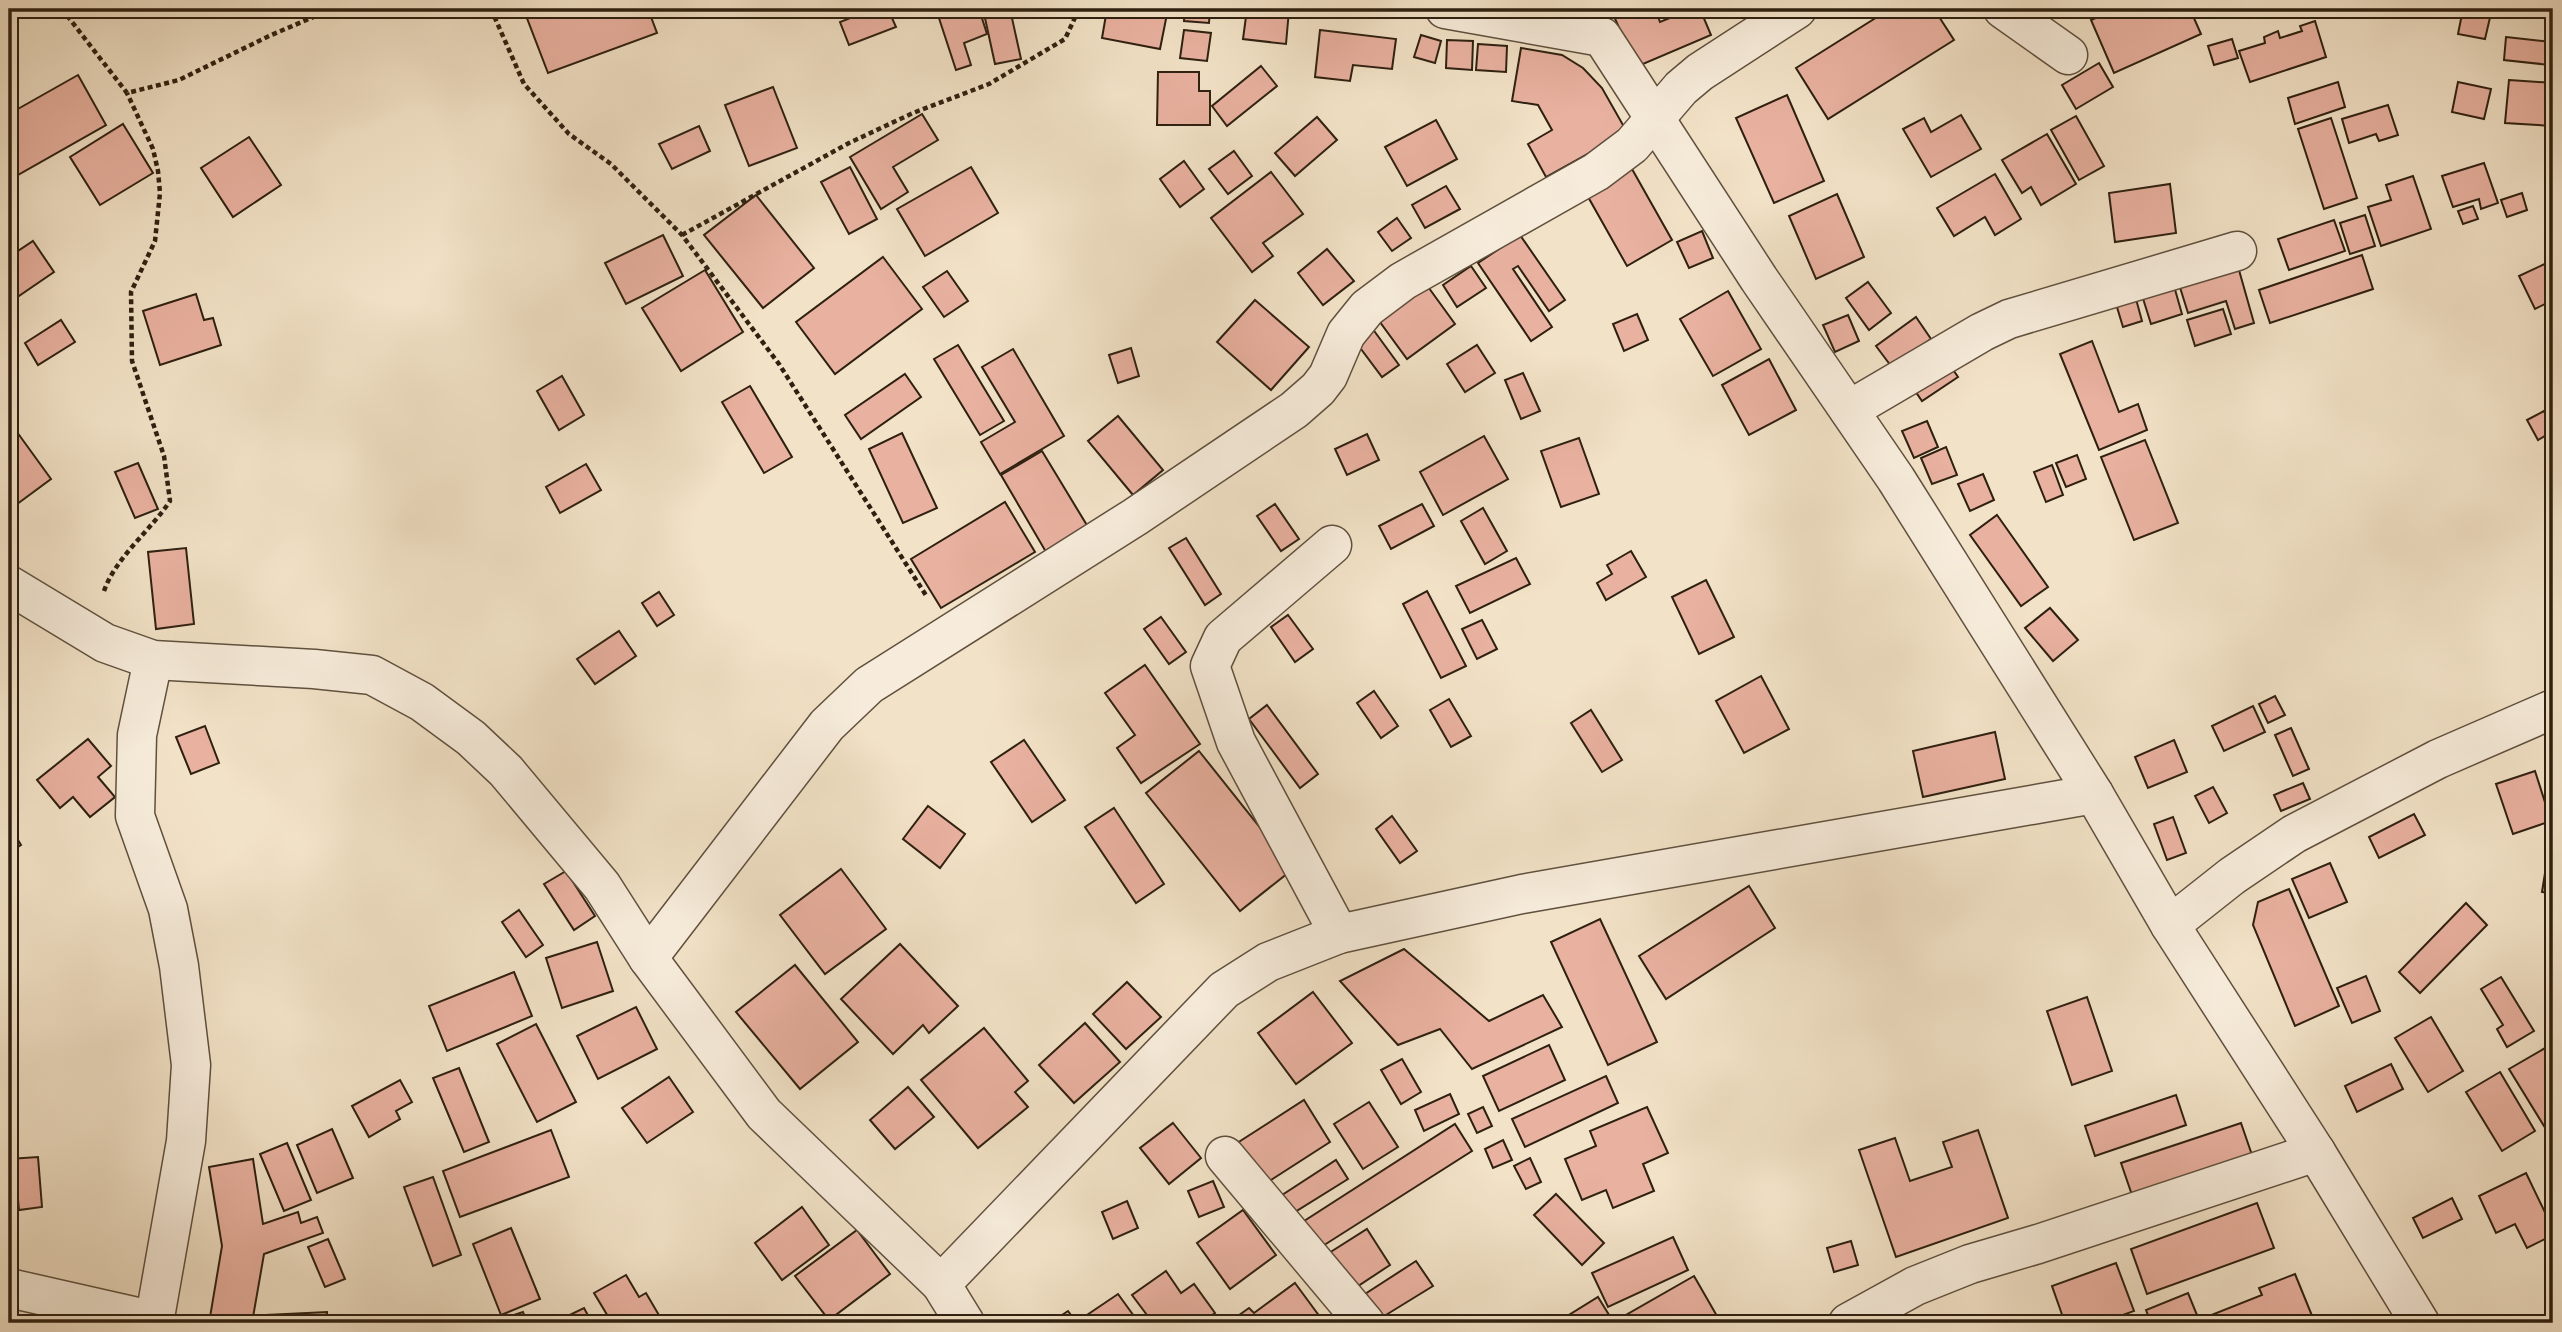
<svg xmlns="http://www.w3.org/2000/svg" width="2562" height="1332" font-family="'Libre Bodoni',serif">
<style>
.building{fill:#e9b1a0;stroke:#2e2010;stroke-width:2}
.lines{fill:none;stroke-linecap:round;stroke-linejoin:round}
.minor-casing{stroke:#5f503e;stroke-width:41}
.path{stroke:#2e2010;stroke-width:4.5;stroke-dasharray:5 3.5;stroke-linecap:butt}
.minor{stroke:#f7ecdb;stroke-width:38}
</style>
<rect width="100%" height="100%" fill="#f2e2c7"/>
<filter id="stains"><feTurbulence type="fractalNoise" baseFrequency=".00286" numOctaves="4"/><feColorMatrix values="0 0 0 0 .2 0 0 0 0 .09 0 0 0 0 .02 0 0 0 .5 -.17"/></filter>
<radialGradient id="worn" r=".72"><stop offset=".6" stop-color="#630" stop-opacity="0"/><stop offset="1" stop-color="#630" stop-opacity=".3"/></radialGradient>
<g class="building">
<polygon points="536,9 648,9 657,33 548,73 525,13"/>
<polygon points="873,9 888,9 896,27 849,45 840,22"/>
<polygon points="936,9 979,9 987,34 964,43 971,65 956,70"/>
<polygon points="983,9 1010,9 1021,59 995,64"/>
<polygon points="1107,9 1168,9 1160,49 1102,38"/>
<polygon points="1185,9 1210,9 1209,23 1184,21"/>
<polygon points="1247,9 1289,10 1286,44 1243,39"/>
<polygon points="1626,9 1655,9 1660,22 1692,9 1700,9 1711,35 1636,67 1613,14"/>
<polygon points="1890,9 1934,9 1954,40 1828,119 1796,68"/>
<polygon points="2116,9 2190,9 2201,34 2114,73 2091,20"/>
<polygon points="2463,9 2492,9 2485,39 2458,34"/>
<polygon points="2315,21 2326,57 2250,82 2239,51 2265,43 2264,37 2278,31 2280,38 2302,31 2300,26"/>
<polygon points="1184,30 1211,33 1207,61 1180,58"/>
<polygon points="1320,30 1396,39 1392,69 1353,65 1350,81 1315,77"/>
<polygon points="1421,35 1441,41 1435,63 1414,57"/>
<polygon points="2506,37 2552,42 2550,65 2504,60"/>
<polygon points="2232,39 2238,58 2214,65 2208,46"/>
<polygon points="1447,40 1473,41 1472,70 1446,68"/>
<polygon points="1478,44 1507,46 1506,72 1476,70"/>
<polygon points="1521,48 1562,55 1583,68 1602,88 1627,132 1546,177 1528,144 1552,130 1538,105 1512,101"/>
<polygon points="2099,63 2113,87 2076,109 2062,85"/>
<polygon points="1261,66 1277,86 1227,126 1212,106"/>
<polygon points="1158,72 1199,72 1199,91 1210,91 1210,125 1157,125"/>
<polygon points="78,75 106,125 9,180 9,114"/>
<polygon points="2509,80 2553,83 2553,126 2505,123"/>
<polygon points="2338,82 2345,107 2295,124 2288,98"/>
<polygon points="2458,82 2491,89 2484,119 2452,112"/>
<polygon points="773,87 797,148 749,166 725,105"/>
<polygon points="1787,95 1824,181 1774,203 1736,118"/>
<polygon points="2388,105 2398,135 2379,141 2376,134 2349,143 2342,119"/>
<polygon points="922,114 938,140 893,167 908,192 881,209 850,157"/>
<polygon points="1961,115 1981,149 1931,177 1903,129 1924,118 1931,132"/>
<polygon points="2076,116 2104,166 2079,180 2051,130"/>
<polygon points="1317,117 1337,140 1295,176 1275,153"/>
<polygon points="2331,118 2357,198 2324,209 2298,129"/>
<polygon points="1436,120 1457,159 1407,186 1385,147"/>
<polygon points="123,124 153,173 100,205 70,157"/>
<polygon points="699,126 710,151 672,169 659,144"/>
<polygon points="2047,134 2076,184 2041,205 2031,187 2022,193 2002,160"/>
<polygon points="249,137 281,185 233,217 201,168"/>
<polygon points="1234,151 1252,176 1228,194 1209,169"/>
<polygon points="1184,161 1204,189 1180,207 1160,179"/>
<polygon points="2484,163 2498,203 2481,209 2479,199 2453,207 2442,176"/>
<polygon points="850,167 877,219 849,234 821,182"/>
<polygon points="971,167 998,213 925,256 897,209"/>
<polygon points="1632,169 1672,240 1627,266 1587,195"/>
<polygon points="1271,172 1303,214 1263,243 1273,256 1252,272 1211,218"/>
<polygon points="1995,174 2021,219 1995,235 1985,217 1954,236 1937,208"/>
<polygon points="2413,176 2431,229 2381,246 2368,207 2391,200 2386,185"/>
<polygon points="2170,184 2176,233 2115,242 2109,193"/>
<polygon points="1446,186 1460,209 1425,228 1412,205"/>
<polygon points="2522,193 2527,210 2507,217 2501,200"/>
<polygon points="1837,194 1864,257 1816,279 1789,216"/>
<polygon points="756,195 814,268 763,308 704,235"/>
<polygon points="2473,206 2478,219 2463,224 2458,211"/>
<polygon points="2365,215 2375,246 2350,254 2340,223"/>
<polygon points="1397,218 1411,238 1392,251 1378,232"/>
<polygon points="2334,220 2345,251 2289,270 2278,239"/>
<polygon points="1702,231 1713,258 1689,268 1677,242"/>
<polygon points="663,235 683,276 626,304 605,263"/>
<polygon points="1520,235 1565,300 1549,311 1518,266 1513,269 1552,327 1531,341 1478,263"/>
<polygon points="33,241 54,272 13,300 9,293 9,257"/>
<polygon points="1327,249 1354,281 1323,305 1298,273"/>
<polygon points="2362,255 2373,289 2270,323 2259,290"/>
<polygon points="883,257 922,309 835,374 796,322"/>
<polygon points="2549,262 2553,272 2553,300 2535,309 2519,276"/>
<polygon points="2237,263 2254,323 2235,329 2226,301 2188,313 2178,281"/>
<polygon points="1471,266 1486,288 1457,307 1443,285"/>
<polygon points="705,270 743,332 681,371 642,308"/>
<polygon points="947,271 968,301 944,317 923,287"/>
<polygon points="2172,279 2182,314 2151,324 2140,289"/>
<polygon points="1868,282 1891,313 1869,330 1846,298"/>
<polygon points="1426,284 1455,324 1407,359 1377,318"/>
<polygon points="2133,288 2142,321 2123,327 2113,294"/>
<polygon points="1728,291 1761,349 1713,376 1680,319"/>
<polygon points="196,294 204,320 213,318 221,345 160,365 143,311"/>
<polygon points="1255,300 1309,347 1271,390 1217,342"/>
<polygon points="2223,309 2231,334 2195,346 2187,320"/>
<polygon points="1637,314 1648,340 1624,351 1613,324"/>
<polygon points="1848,315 1859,341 1835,352 1823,325"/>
<polygon points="1916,317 1931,339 1891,366 1876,346"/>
<polygon points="61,320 75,342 38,365 25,343"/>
<polygon points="1372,328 1399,365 1382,377 1355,341"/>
<polygon points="2092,341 2119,412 2138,404 2147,430 2099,450 2060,354"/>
<polygon points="958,345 1004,421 980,435 934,359"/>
<polygon points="1477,345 1495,373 1465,392 1447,364"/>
<polygon points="1131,348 1139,376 1118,383 1109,355"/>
<polygon points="1013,349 1064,436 1000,474 981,442 1015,422 982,367"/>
<polygon points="1945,358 1958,377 1922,401 1909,382"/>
<polygon points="1769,359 1796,410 1749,435 1722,385"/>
<polygon points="1523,373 1540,411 1521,419 1505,380"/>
<polygon points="905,374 921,397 861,439 845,415"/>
<polygon points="562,376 584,415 559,430 537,391"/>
<polygon points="750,386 792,457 764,473 722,402"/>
<polygon points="2544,411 2553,431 2538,440 2527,420"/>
<polygon points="1118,416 1163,470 1133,495 1088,441"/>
<polygon points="9,421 51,479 9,510"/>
<polygon points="1927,421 1938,447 1914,458 1902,431"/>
<polygon points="902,433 937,508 903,523 869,449"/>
<polygon points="1367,434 1379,460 1347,475 1335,449"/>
<polygon points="1484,436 1508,479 1443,515 1420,472"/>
<polygon points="1579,438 1599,494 1561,507 1541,451"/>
<polygon points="2145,440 2178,523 2134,540 2101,457"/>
<polygon points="1946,447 1957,475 1932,484 1921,458"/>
<polygon points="1042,451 1088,527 1046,552 1001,475"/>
<polygon points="2077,455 2086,479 2066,487 2056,463"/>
<polygon points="138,463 158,509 135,518 115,472"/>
<polygon points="586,464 601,490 560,513 546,487"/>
<polygon points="2052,465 2063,495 2046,502 2034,472"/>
<polygon points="1983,474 1994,500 1970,511 1958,484"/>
<polygon points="1005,502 1035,552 941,608 911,559"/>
<polygon points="1275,504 1299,539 1281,551 1257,516"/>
<polygon points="1422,504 1434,526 1391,549 1379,526"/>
<polygon points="1483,508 1507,551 1485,564 1461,521"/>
<polygon points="1997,515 2048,587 2021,606 1970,535"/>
<polygon points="1186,538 1221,594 1205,605 1169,548"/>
<polygon points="186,548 194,624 156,629 148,552"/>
<polygon points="1631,551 1646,577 1606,600 1597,583 1612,574 1607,565"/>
<polygon points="1516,558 1530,584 1470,613 1456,586"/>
<polygon points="1706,580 1734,637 1699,654 1672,597"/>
<polygon points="1427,591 1466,666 1441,678 1403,604"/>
<polygon points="659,592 674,615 657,626 642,603"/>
<polygon points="2050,608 2078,640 2053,661 2025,628"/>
<polygon points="1288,615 1313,649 1295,662 1271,627"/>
<polygon points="1161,617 1186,652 1169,664 1144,629"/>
<polygon points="1482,620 1497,649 1477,659 1462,629"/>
<polygon points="619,631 636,656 595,684 577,659"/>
<polygon points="1145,665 1200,744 1141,783 1117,748 1135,735 1105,693"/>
<polygon points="1761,676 1789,729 1744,753 1716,701"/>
<polygon points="1374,691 1398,726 1381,738 1357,703"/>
<polygon points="2275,696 2285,715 2268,723 2259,704"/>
<polygon points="1449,699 1471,736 1451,747 1430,710"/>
<polygon points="1267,705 1318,774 1300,788 1249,719"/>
<polygon points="2253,706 2265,732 2224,751 2212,726"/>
<polygon points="1591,710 1622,760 1602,772 1571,723"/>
<polygon points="205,726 219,763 191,774 176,737"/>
<polygon points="2291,728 2309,769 2293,776 2275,735"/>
<polygon points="1995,732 2005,779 1923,797 1913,751"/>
<polygon points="88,739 111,766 98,777 115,797 90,817 73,797 60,808 37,780"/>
<polygon points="1024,740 1065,800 1032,822 991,762"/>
<polygon points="2174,740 2187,772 2148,788 2135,757"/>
<polygon points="1199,751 1293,869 1240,911 1146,793"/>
<polygon points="2535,771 2551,821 2513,834 2496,784"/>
<polygon points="2303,783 2310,799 2281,811 2274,795"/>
<polygon points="2213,787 2227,813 2209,823 2195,796"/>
<polygon points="928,806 965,834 940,868 903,839"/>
<polygon points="1114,808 1164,884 1136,903 1085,827"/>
<polygon points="2414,814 2425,835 2379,858 2369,837"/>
<polygon points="1392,816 1417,851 1400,863 1376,829"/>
<polygon points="2173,817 2186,853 2167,860 2154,824"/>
<polygon points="9,825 21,845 9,853"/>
<polygon points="2330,863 2347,902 2309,918 2292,879"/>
<polygon points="2546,867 2553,869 2553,894 2542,892"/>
<polygon points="841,869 886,929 825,974 780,915"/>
<polygon points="566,871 595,916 574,930 544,884"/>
<polygon points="1749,886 1775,928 1666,999 1639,956"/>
<polygon points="2289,889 2339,1006 2295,1026 2253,925 2258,902"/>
<polygon points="2466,903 2487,925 2420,993 2399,972"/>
<polygon points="519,910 543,945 526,957 502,922"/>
<polygon points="1600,919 1657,1042 1608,1065 1551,942"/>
<polygon points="597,942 613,991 562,1008 546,958"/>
<polygon points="900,944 958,1006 929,1033 923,1025 893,1054 841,999"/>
<polygon points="1404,949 1489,1021 1543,995 1562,1027 1472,1069 1440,1029 1398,1045 1340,981"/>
<polygon points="795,965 858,1042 800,1089 736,1012"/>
<polygon points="514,972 532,1016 447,1051 429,1006"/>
<polygon points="2366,976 2380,1011 2352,1023 2337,988"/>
<polygon points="2501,977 2534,1031 2507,1047 2497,1029 2503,1025 2481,989"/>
<polygon points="1127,982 1161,1017 1126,1049 1093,1014"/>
<polygon points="1313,992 1352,1043 1296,1084 1258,1033"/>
<polygon points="2087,997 2112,1071 2072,1085 2047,1011"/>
<polygon points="636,1007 657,1049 598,1079 577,1036"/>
<polygon points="2431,1017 2463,1071 2428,1092 2395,1038"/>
<polygon points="1085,1023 1120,1062 1074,1103 1039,1065"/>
<polygon points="536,1024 576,1102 537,1122 497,1044"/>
<polygon points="984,1028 1028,1081 1015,1092 1028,1107 978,1148 921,1080"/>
<polygon points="2552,1044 2553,1120 2544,1126 2509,1069"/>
<polygon points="1549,1045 1565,1080 1499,1111 1483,1076"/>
<polygon points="1402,1059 1421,1092 1401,1104 1381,1070"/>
<polygon points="2391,1064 2403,1089 2357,1112 2345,1086"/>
<polygon points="459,1068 489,1142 464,1152 433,1078"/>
<polygon points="2500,1072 2535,1131 2502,1151 2466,1092"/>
<polygon points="1606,1076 1618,1103 1525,1147 1512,1119"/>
<polygon points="669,1077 693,1112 647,1143 622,1108"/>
<polygon points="400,1080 412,1102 396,1111 400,1119 369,1137 352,1106"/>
<polygon points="908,1087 934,1117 895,1149 870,1120"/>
<polygon points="1450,1094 1459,1114 1424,1131 1415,1110"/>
<polygon points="2176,1095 2186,1125 2095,1156 2085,1126"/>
<polygon points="1304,1100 1330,1142 1260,1187 1234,1145"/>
<polygon points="1369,1102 1398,1147 1363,1169 1334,1124"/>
<polygon points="1483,1107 1492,1126 1477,1133 1468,1114"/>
<polygon points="1647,1107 1668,1153 1643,1164 1654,1191 1613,1208 1606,1190 1582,1200 1565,1159 1596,1146 1590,1131"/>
<polygon points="1173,1123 1201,1158 1169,1184 1140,1148"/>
<polygon points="2241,1123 2252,1155 2132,1195 2121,1163"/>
<polygon points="1455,1124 1472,1151 1318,1249 1301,1223"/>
<polygon points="332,1129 353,1178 317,1193 297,1145"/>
<polygon points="551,1130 569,1177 460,1217 443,1171"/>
<polygon points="1978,1130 2008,1218 1896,1257 1859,1150 1895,1138 1910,1181 1952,1167 1943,1142"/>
<polygon points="1503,1140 1512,1160 1493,1168 1485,1149"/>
<polygon points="287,1143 311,1200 284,1211 260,1154"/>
<polygon points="38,1157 42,1207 19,1210 17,1189 9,1189 9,1159"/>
<polygon points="1530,1158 1541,1182 1526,1189 1514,1166"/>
<polygon points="253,1159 263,1224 298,1212 301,1223 317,1217 323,1233 264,1254 252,1323 209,1323 222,1246 209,1167"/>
<polygon points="1336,1160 1348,1179 1290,1215 1279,1197"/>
<polygon points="2526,1173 2553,1229 2553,1235 2527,1248 2515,1224 2496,1233 2479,1196"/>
<polygon points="433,1177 461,1255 433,1266 404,1187"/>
<polygon points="1213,1181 1224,1207 1199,1217 1188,1191"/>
<polygon points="1556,1194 1604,1243 1582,1265 1534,1215"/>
<polygon points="2452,1198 2462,1219 2423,1238 2413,1218"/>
<polygon points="1127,1201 1138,1228 1113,1239 1102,1212"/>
<polygon points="2257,1203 2274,1248 2147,1294 2131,1249"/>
<polygon points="802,1207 829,1245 782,1280 755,1243"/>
<polygon points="1243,1210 1276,1255 1230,1289 1197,1243"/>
<polygon points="511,1228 540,1299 501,1315 473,1244"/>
<polygon points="1367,1229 1390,1265 1352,1290 1329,1253"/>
<polygon points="857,1230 890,1274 829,1320 795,1276"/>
<polygon points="1673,1237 1688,1270 1608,1307 1592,1273"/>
<polygon points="328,1239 345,1279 325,1287 308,1247"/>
<polygon points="1851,1241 1858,1265 1834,1272 1827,1248"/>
<polygon points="1416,1261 1433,1286 1381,1318 1365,1294"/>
<polygon points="2116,1263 2134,1311 2101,1323 2065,1323 2052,1286"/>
<polygon points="1166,1271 1181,1293 1194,1284 1215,1313 1201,1323 1153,1323 1132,1295"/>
<polygon points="2295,1274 2315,1323 2151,1323 2146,1310 2188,1293 2199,1320 2262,1295 2259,1288"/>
<polygon points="626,1275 639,1297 646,1293 663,1322 612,1323 594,1293"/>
<polygon points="1694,1276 1721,1323 1630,1323 1626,1315"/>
<polygon points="1295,1283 1320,1317 1311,1323 1228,1323 1249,1308 1254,1313"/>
<polygon points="1118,1294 1139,1323 1093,1323 1087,1315"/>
<polygon points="1598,1297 1614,1323 1556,1323"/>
<polygon points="584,1308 592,1323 553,1323"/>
<polygon points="1068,1311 1077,1323 1050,1323"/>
<polygon points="327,1312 327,1323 266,1323 266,1315"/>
<polygon points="523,1312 527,1323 513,1323 511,1316"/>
</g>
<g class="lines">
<g class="minor-casing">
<g id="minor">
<polyline points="1445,9 1602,37 1759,279 1896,479 2094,794 2170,925 2316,1152 2420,1323"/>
<polyline points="2003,9 2068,55"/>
<polyline points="1849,410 1982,332 2009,319 2237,251"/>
<polyline points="1332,545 1223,638 1210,666 1236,742 1339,934"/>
<polyline points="9,585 105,643 153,660 314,669 372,675 422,702 471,738 506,771 602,886 648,958 764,1114 941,1284 965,1323"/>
<polyline points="153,660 137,735 135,816 168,909 179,966 191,1065 186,1141 154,1323"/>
<polyline points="2170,925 2232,876 2294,834 2438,759 2553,709"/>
<polyline points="648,958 827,725 869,685 1135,517 1294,410 1318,389 1328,376 1346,334 1367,308 1403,281 1596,172 1632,145 1681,88 1700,72 1797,9"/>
<polyline points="1225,1156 1365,1323"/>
<polyline points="941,1284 1224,990 1268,962 1339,934 1522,894 2094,794"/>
<polyline points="9,1288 155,1321"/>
<polyline points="1848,1323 1915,1286 1970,1264 2038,1244 2316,1152"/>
</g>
</g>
<g class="path">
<polyline points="62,9 127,93 179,80 269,36 332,9"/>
<polyline points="491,9 524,84 569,134 611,164 682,235 746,320 779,364 927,597"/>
<polyline points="682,235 849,143 913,113 989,84 1065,39 1079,9"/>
<path d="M104 591C116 557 150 531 170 501L164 456 132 361 131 292 155 241 160 193 158 171 153 149 127 93"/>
</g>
<use href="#minor" class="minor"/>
</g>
<rect width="2562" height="1332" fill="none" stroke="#f2e2c7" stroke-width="35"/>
<rect x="10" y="10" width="2541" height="1311" fill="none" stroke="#2e2010" stroke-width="3.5"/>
<rect x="18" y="18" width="2527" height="1297" fill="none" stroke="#2e2010" stroke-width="2"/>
<rect width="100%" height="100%" filter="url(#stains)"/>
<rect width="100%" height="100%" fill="url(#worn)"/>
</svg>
